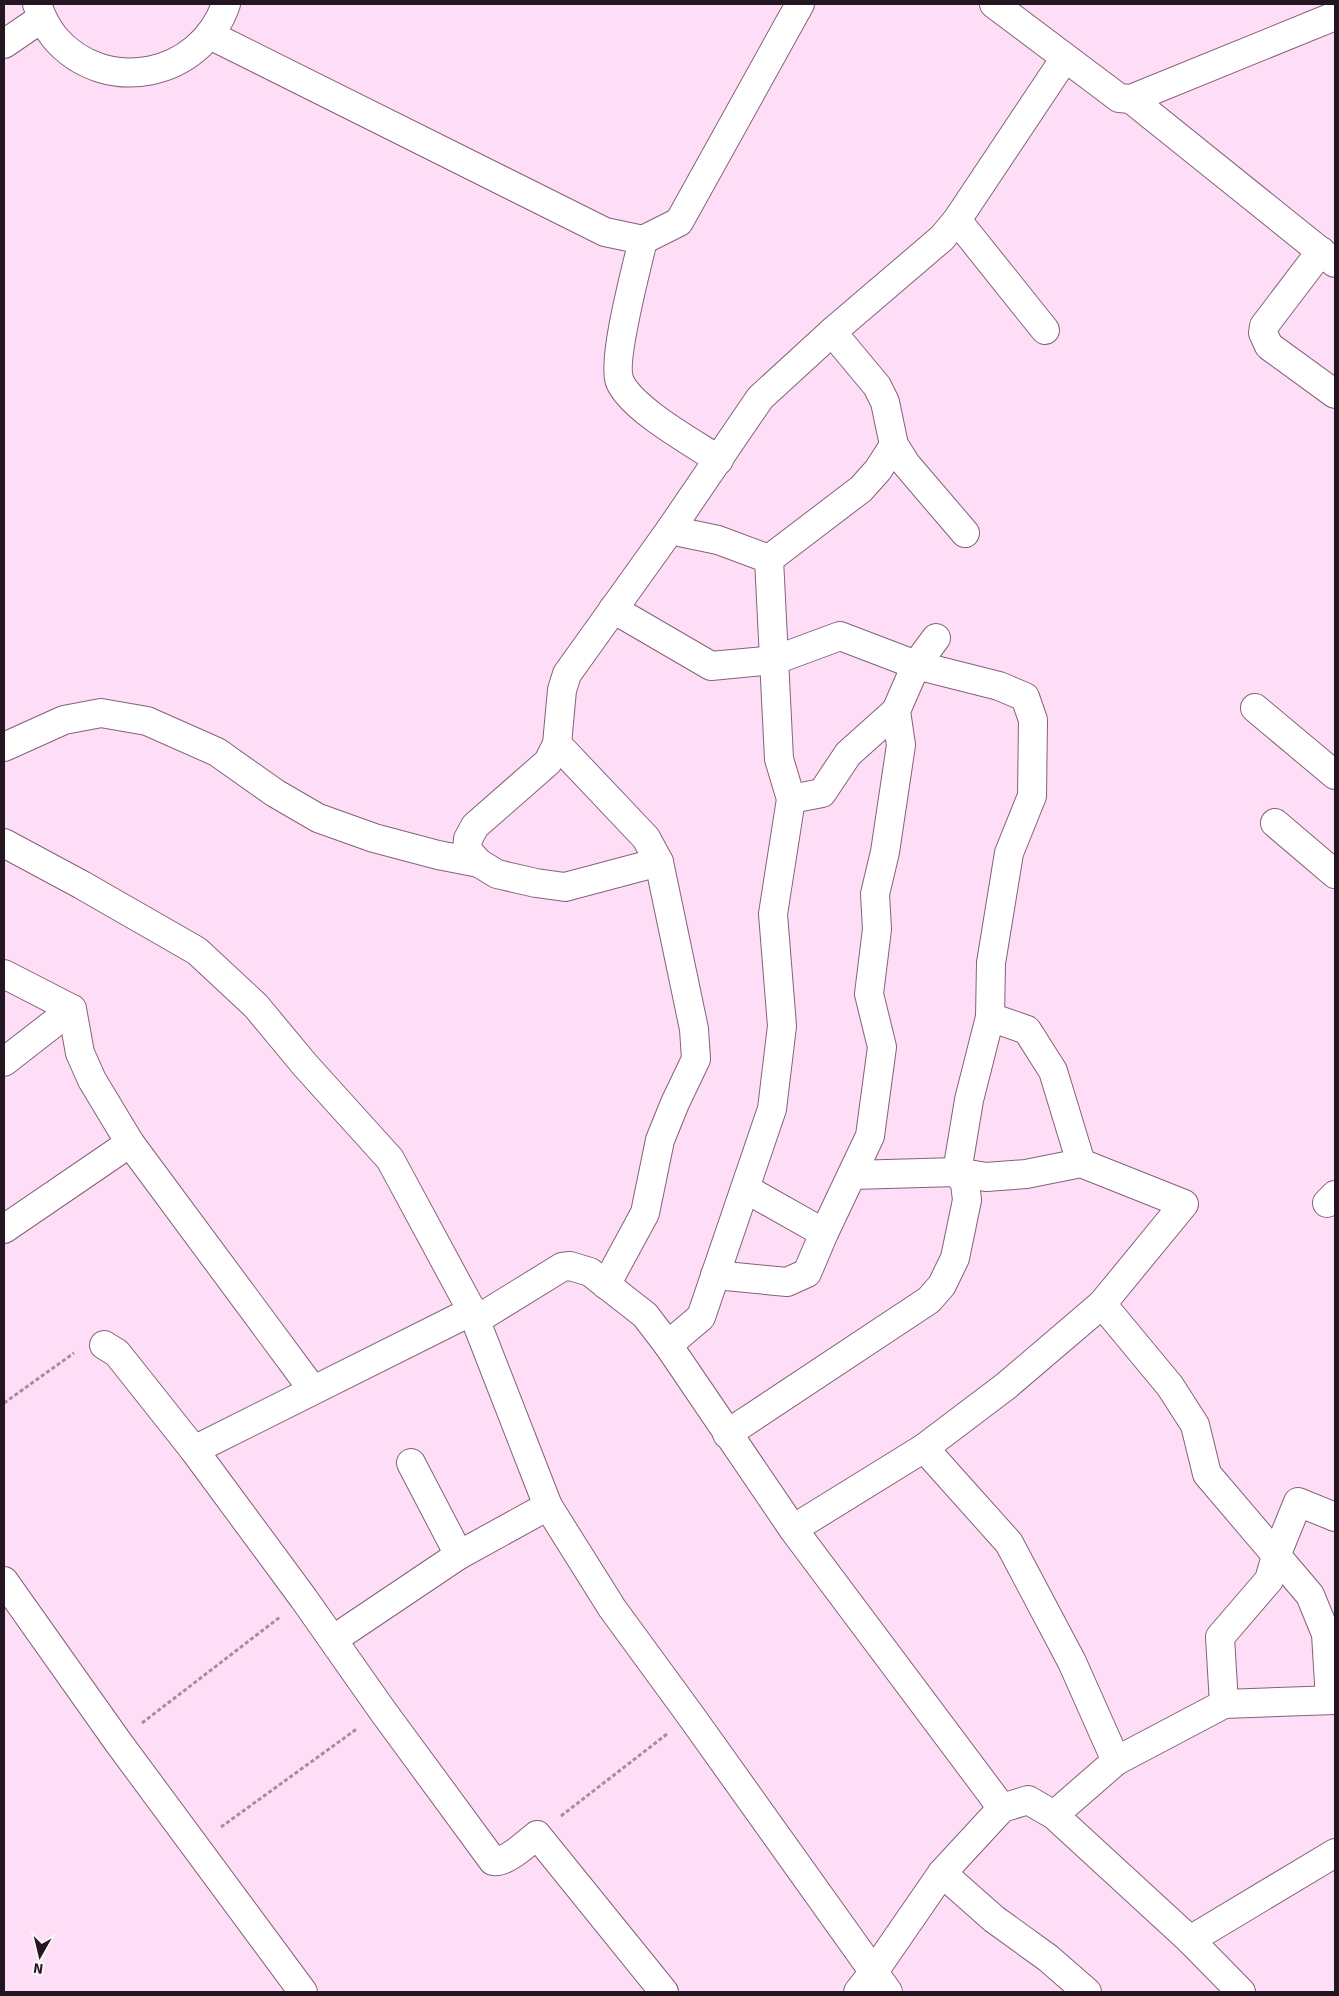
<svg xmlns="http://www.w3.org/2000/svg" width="1339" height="1996" font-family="Signika,sans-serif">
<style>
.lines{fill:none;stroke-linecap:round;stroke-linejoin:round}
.minor-casing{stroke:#84617b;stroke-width:30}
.path{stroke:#a58d9f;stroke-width:3;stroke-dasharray:4 2.5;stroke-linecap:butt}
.minor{stroke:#fff;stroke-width:28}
</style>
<rect width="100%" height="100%" fill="#fedef6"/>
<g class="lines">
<g class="minor-casing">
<g id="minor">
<path d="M37 4C41 16 47 28 55 38 106 97 201 77 226 4"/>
<polyline points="994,4 1119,98 1131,99 1335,16"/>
<polyline points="210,35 605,232 643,240 679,222 800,4"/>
<polyline points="4,44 42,18"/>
<polyline points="1131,99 1335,263"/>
<polyline points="957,220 1045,330"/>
<path d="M643 240C637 266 611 362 620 382 633 410 692 442 719 460"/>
<polyline points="1321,251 1264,326 1263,333 1269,346 1335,394"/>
<polyline points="832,332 877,386 885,402 894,445 906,464 965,533"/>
<polyline points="769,559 861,489 878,470 894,445"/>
<polyline points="613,609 711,666 775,660 840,636 916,665 999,686 1025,697 1033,720 1032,796 1009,853 991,963 990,1017 969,1100 957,1172 965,1183 967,1200 955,1258 942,1285 929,1300 727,1434"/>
<polyline points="1255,708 1335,775"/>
<polyline points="557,744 646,838 659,862 694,1029 696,1059 675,1103 660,1140 645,1213 606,1285"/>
<polyline points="4,747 64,720 101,713 147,721 217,752 275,793 318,818 374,838 438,855 479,863"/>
<polyline points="791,799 822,793 848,754 896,711"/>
<polyline points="1275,823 1335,874"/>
<polyline points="4,843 82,885 197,951 256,1006 305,1065 390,1159 472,1311 548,1506 612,1608 691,1716 888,1992"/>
<polyline points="659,862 565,887 536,883 497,874 479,863 467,850 468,839 475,826 548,762 557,744 562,690 567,674 670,530 760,398 832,332 942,238 957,220 1065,58"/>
<polyline points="4,974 72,1009 80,1053 92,1080 130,1143 313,1390"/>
<polyline points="990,1017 1027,1030 1053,1071 1081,1163"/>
<polyline points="4,1062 72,1009"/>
<polyline points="746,1189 824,1233"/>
<polyline points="1327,1203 1335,1195"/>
<polyline points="4,1229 130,1143"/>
<polyline points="715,1275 787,1282 807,1273 824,1233 870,1136 882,1047 869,994 877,929 875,894 885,852 901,745 896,711 916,665 936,638"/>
<polyline points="1102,1304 1170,1386 1195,1425 1207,1474 1310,1595 1326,1634 1330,1700"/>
<polyline points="476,1320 562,1267 570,1266 590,1272 645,1315 668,1345 793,1529 1002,1808"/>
<path d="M104 1345 117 1353 194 1450 304 1599 382 1710 493 1861C505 1864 527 1843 537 1835L664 1992"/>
<polyline points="668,1345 701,1317 772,1109 782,1026 773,914 791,799 779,759 769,559 718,540 670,530"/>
<polyline points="924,1448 1009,1543 1072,1662 1116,1761"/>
<polyline points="194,1450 472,1311"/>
<polyline points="411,1463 459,1555"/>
<polyline points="793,1529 924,1448 1006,1386 1102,1304 1184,1204 1081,1163 1026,1174 986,1177 957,1172 852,1175"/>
<polyline points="4,1581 118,1742 303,1992"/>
<polyline points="334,1639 459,1555 548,1506"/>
<polyline points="1224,1704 1220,1637 1269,1580 1276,1556 1298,1502 1335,1517"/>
<polyline points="1054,1815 1116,1761 1224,1704 1335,1700"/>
<polyline points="942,1873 994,1919 1048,1958 1087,1992"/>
<polyline points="1190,1940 1335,1853"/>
<polyline points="858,1992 873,1973 942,1873 1002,1808 1028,1800 1054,1815 1190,1940 1241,1992"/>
</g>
</g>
<g class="path">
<polyline points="4,1403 74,1353"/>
<polyline points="142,1723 280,1617"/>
<polyline points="561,1816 667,1734"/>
<polyline points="221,1827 358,1728"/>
</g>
<use href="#minor" class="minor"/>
</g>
<rect width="1339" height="1996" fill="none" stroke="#241621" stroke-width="10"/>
<g transform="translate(40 1956) rotate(188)" stroke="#fcf3f9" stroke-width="4" paint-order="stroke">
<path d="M0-4L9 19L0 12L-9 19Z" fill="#241621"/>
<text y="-8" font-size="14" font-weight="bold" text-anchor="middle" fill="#241621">N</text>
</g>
</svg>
